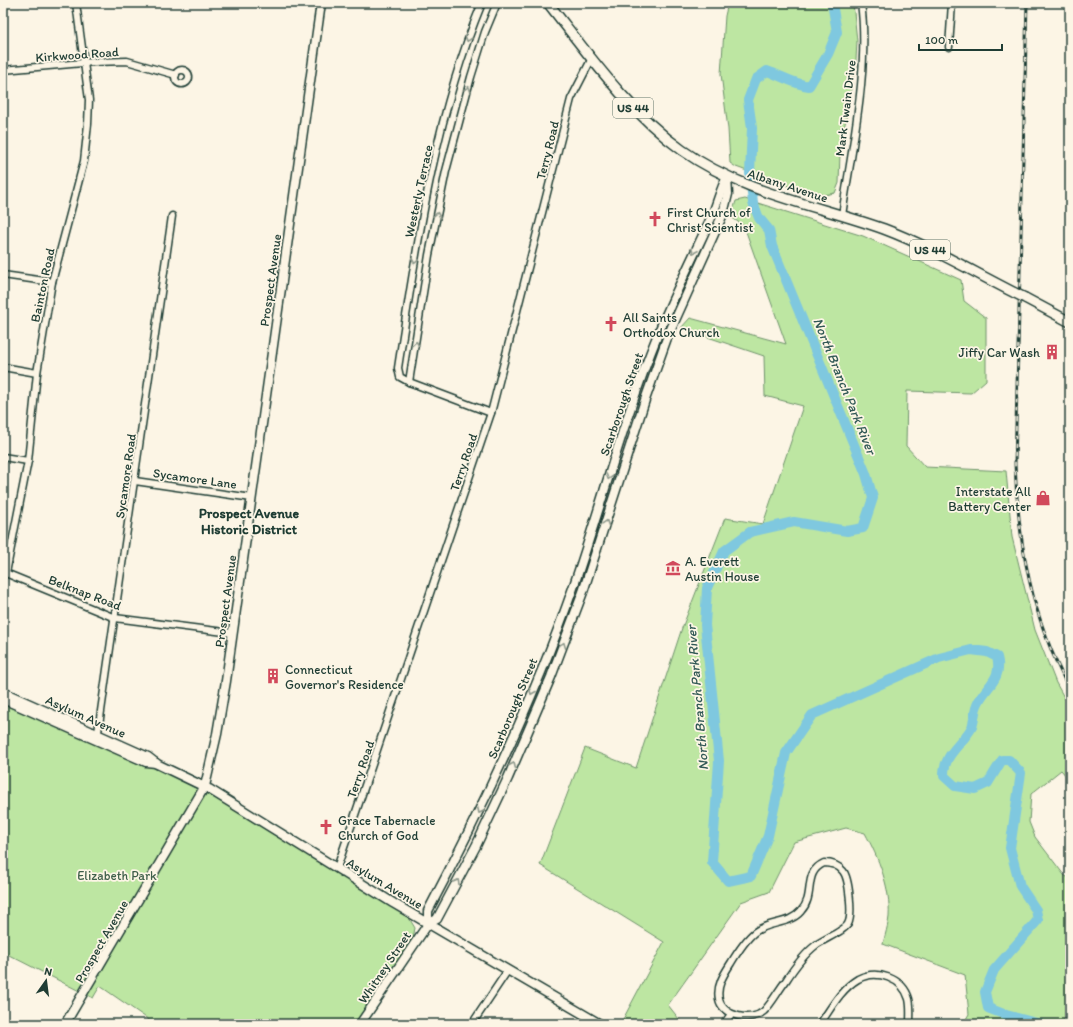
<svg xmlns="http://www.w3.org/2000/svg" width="1073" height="1027" font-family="Itim,sans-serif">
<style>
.green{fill:#bde6a2;stroke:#6e926b}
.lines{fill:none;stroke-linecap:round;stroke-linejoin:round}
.river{stroke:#7fc8df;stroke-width:10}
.minor-casing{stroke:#1f3d34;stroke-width:9}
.major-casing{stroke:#1f3d34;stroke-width:11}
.highway-casing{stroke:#1f3d34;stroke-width:12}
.minor{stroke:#fcf5e5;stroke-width:6}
.major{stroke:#fcf5e5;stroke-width:8}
.highway{stroke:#fcf5e5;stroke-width:9}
.rail-casing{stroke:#1f3d34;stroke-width:3}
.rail{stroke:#fcf5e5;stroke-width:1.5;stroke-dasharray:4.5;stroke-linecap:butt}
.highway-bridge-casing{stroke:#1f3d34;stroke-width:12;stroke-linecap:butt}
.highway-bridge{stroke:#fcf5e5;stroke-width:9}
.oneway{stroke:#8e998c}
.labels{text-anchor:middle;stroke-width:3.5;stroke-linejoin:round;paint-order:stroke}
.shield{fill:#fcf5e5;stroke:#617469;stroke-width:1}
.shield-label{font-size:12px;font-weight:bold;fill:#1f3d34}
.street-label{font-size:13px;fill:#1f3d34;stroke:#fcf5e5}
.poi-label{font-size:13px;fill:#1f3d34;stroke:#fcf5e5;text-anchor:start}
.park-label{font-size:13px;fill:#3f5f4a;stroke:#fcf5e5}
.water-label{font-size:14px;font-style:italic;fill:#325956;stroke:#fcf5e5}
.neighbourhood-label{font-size:14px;font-weight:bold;fill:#1f3d34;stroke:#fcf5e5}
</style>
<rect width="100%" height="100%" fill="#fcf5e5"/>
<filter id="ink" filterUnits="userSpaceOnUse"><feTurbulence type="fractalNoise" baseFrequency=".025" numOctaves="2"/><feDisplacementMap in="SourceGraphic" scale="8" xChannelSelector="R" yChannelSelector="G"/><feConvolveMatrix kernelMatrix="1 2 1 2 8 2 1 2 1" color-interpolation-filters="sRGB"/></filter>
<g filter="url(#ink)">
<g class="green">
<polygon points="728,3 853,3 857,41 856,60 840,153 839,183 835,193 824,195 796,189 736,167 730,163 728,129 721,74 725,16"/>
<path d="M745 199 863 236 961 280 964 301 986 318V380L971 393 907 391 906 446 925 467 1006 471 1012 537 1035 630 1056 683 1070 708V775L1067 777 1061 770 1031 794 1029 822 1035 837 1064 875 1070 879V1024H963L969 1014 965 975 883 944C885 935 888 926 889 917 891 888 878 857 865 833L846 828 794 842 769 892 741 902 668 1005 683 1024H622L621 1023 664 942 540 865 585 748 636 768 682 628 725 518 763 524 803 406 765 396 764 356 681 328 690 318 786 344 744 226 731 217 736 201Z"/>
<polygon points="3,703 168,774 213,797 409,918 415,928 413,938 354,1024 155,1024 100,986 93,998 3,952"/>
</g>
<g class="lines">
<path class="river" d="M832 3 837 32 828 54 809 86C794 84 782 76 767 71L756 79 748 100 752 128 750 173 753 203 759 218 769 230 772 246 866 474 873 498 863 528 847 531 794 522 750 532 724 551 707 588 705 625 719 761 712 862 728 881 751 876 768 836 786 753 812 715 939 658 971 650 987 652 997 657C1003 679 986 686 978 703 974 710 975 719 972 727 963 744 943 754 944 776L955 786 975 789 988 783 1002 760H1009L1021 773 1010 848 1020 886 1036 910 1038 920 994 970 985 992 988 1008 1006 1015 1040 1024"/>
<g class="minor-casing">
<g id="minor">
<path d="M482 3C434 119 417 245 398 368L400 377 409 382 491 413"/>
<polyline points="949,47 952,3"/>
<polyline points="3,70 94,62 127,61 176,75"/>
<circle cx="182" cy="77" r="7"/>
<path d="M842 216C851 151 870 68 861 3"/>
<polyline points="3,275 52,282"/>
<polyline points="3,367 37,373"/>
<polyline points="409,382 429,255 446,171 471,77 485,32 497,3"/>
<polyline points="3,457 28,461"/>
<polyline points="135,481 252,498"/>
<polyline points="3,572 115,618 232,633"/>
<polyline points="6,573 28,461 37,373 52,282 84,161 88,124 89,100 76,3"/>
<polyline points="97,739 172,216"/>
<path d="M824 863C832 863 838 865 843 871 849 878 853 915 848 924 844 931 824 939 816 945 803 955 794 968 785 982 778 991 772 1003 764 1011 751 1023 722 1016 719 999 716 986 724 974 731 963 737 953 746 939 755 932 769 921 789 925 801 911 816 895 802 873 824 863Z"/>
<polyline points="337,868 491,413 571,99 592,58"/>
<polyline points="472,1024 508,970"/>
<polyline points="724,1024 731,1014"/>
<path d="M820 1024C831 1008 841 989 858 979 877 969 903 978 909 999 911 1007 910 1016 910 1024"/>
</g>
</g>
<g class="major-casing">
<g id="major">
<polyline points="3,692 148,757 157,764 209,789 393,903 600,1024"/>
<polyline points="3,699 146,762 156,763"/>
<path d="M428 924V911C483 807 534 700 573 588 602 504 624 417 658 334 674 295 693 257 711 218 717 205 720 190 727 177"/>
<polyline points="65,1024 205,786 217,734 226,681 321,3"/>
<polyline points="360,1024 428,924 437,919 476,846 508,778 551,677 583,592 645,400 667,338 723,214 728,194 727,177"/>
</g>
</g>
<g class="highway-casing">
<g id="highway">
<path d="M548 3C589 55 628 111 682 150 744 194 814 204 884 229 929 246 972 271 1015 293"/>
<polyline points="1025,298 1070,322"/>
</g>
</g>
<use href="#minor" class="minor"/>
<use href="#major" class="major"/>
<use href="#highway" class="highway"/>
<g class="rail-casing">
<path id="rail" d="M1027 3 1015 464C1018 544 1032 619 1070 690"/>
</g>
<use href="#rail" class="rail"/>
<g class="highway-bridge-casing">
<polyline id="highway-bridge" points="1015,293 1025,298"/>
</g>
<use href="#highway-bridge" class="highway-bridge"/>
</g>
<defs><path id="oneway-chevron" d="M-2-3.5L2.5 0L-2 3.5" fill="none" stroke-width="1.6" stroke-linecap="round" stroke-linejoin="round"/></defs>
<g class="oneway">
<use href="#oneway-chevron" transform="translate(468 39) rotate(108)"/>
<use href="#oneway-chevron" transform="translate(468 89) rotate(-73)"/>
<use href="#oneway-chevron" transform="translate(437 215) rotate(-79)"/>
<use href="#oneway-chevron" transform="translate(694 251) rotate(115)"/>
<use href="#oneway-chevron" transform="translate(415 261) rotate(99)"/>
<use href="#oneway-chevron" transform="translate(416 344) rotate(-82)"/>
<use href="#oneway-chevron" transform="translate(609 477) rotate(108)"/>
<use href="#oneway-chevron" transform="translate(606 523) rotate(-72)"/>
<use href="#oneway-chevron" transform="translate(563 645) rotate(-69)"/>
<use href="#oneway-chevron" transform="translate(532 692) rotate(113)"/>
<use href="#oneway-chevron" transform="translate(513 765) rotate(-67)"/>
<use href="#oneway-chevron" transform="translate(480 811) rotate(116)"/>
<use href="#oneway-chevron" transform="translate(457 882) rotate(-62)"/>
</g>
</g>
<defs>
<g id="church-bare" transform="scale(1.2)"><path d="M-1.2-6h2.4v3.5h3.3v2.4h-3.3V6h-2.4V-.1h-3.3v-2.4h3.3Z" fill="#d1495b" stroke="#fcf5e5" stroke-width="2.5" paint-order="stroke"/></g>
<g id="building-bare" transform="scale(1.2)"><path d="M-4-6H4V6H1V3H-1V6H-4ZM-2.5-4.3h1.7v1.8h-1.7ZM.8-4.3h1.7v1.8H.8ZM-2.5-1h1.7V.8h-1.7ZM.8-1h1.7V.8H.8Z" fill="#d1495b" stroke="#fcf5e5" stroke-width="2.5" paint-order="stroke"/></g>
<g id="shop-bare" transform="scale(1.2)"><path d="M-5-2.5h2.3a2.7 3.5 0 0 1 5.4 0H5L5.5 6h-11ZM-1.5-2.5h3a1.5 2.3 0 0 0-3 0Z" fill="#d1495b" stroke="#fcf5e5" stroke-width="2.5" paint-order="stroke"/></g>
<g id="museum-bare" transform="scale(1.2)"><path d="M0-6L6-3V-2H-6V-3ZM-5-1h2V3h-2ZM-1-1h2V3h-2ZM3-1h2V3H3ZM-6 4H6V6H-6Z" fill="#d1495b" stroke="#fcf5e5" stroke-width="2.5" paint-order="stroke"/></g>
</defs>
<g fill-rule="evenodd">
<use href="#church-bare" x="655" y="219"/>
<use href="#church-bare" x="611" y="324"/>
<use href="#building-bare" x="1052" y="352"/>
<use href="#shop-bare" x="1043" y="498"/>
<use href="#museum-bare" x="673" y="568"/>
<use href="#building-bare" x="273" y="676"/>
<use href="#church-bare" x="326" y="827"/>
</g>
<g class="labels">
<g class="shield">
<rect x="613" y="98" width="40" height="20" rx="3"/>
<rect x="910" y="240" width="40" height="20" rx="3"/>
</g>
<g class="shield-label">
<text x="633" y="112">US 44</text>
<text x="930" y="254">US 44</text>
</g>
<g class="street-label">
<text transform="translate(77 54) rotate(-4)" y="5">Kirkwood Road</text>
<text transform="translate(845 108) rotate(-83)" y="5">Mark Twain Drive</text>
<text transform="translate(547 150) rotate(-76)" y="5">Terry Road</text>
<text transform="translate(788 185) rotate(18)" y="5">Albany Avenue</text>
<text transform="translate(418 191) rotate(-78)" y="5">Westerly Terrace</text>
<text transform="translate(270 280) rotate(-82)" y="5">Prospect Avenue</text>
<text transform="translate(42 285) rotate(-78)" y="5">Bainton Road</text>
<text transform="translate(621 404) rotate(-71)" y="5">Scarborough Street</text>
<text transform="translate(463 462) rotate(-71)" y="5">Terry Road</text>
<text transform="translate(125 476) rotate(-82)" y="5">Sycamore Road</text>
<text transform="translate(195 478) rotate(8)" y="5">Sycamore Lane</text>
<text transform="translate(85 592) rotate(21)" y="5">Belknap Road</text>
<text transform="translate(225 601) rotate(-82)" y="5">Prospect Avenue</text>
<text transform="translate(512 708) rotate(-67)" y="5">Scarborough Street</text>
<text transform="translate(86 716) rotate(24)" y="5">Asylum Avenue</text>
<text transform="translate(360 769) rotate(-71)" y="5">Terry Road</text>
<text transform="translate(385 883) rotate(31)" y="5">Asylum Avenue</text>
<text transform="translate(101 941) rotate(-60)" y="5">Prospect Avenue</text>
<text transform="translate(384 967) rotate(-56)" y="5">Whitney Street</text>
</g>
<g class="poi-label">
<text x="667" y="217">First Church of<tspan x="667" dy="15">Christ Scientist</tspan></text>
<text x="623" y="322">All Saints<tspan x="623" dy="15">Orthodox Church</tspan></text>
<text x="1040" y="357" text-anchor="end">Jiffy Car Wash</text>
<text x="1031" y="496" text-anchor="end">Interstate All<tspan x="1031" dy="15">Battery Center</tspan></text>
<text x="685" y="566">A. Everett<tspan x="685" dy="15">Austin House</tspan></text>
<text x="285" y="674">Connecticut<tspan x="285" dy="15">Governor's Residence</tspan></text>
<text x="338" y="825">Grace Tabernacle<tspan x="338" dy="15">Church of God</tspan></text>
</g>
<g class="park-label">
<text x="117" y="880">Elizabeth Park</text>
</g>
<g class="water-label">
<text transform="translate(845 386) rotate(68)" y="5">North Branch Park River</text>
<text transform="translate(697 698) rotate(-95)" y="5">North Branch Park River</text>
</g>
<g class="neighbourhood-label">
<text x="249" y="518">Prospect Avenue<tspan x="249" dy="16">Historic District</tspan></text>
</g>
</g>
<rect width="1073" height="1027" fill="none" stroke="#fcf5e5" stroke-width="16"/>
<rect x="8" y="8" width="1057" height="1011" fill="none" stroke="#1f3d34" stroke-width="1.5" filter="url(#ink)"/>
<g transform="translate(46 981) rotate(14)" stroke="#fcf5e5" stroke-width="3" paint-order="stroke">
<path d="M0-3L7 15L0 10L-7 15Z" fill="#1f3d34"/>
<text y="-6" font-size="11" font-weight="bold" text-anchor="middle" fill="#1f3d34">N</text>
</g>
<path d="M919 44v6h83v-6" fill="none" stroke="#1f3d34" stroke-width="2"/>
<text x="925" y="44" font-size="12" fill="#1f3d34" stroke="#fcf5e5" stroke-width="3" paint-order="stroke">100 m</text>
</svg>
